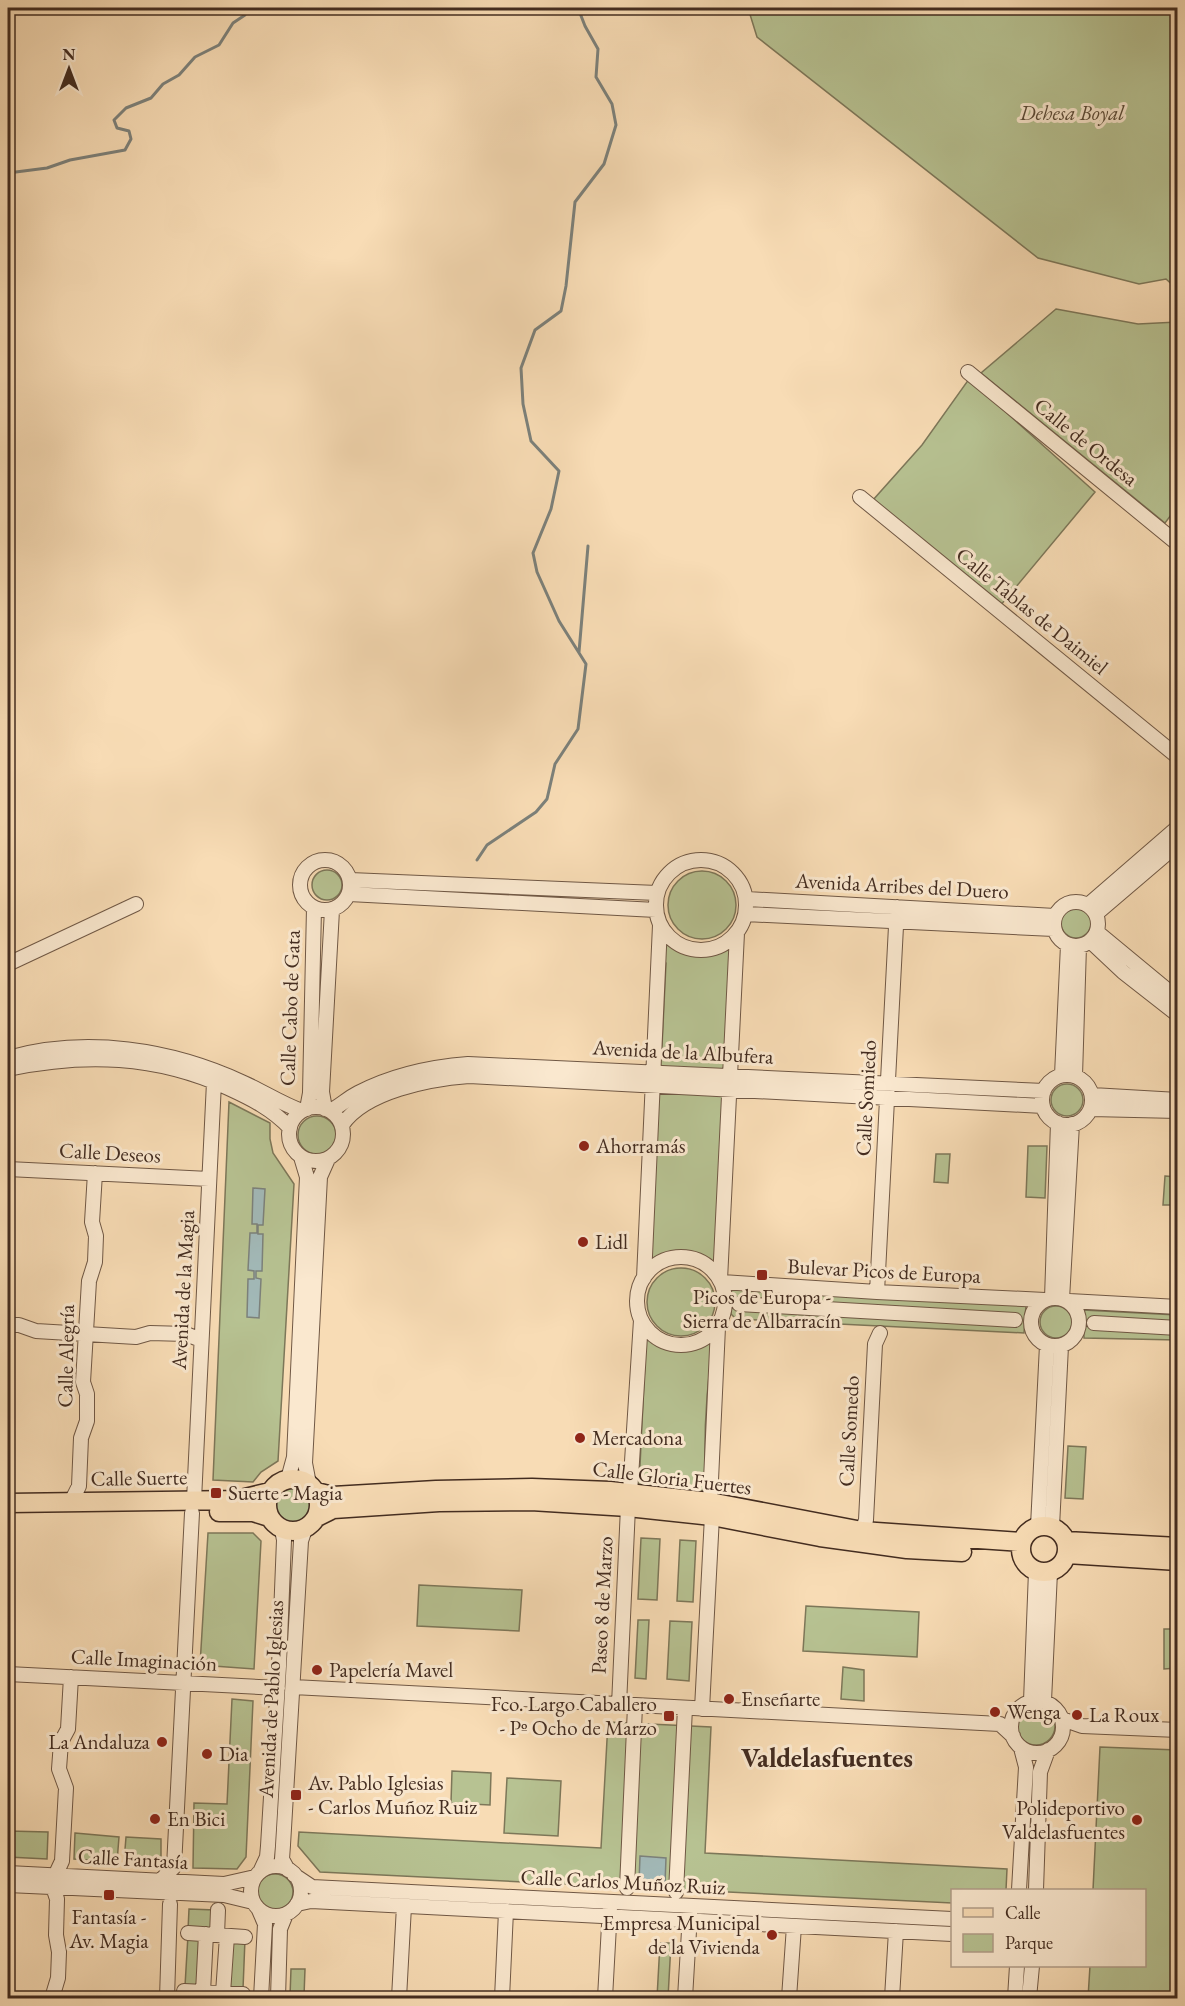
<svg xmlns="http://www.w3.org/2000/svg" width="1185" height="2006" viewBox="0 0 1185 2006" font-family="'EB Garamond',serif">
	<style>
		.green { fill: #b7c292; stroke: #7d7759; stroke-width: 1.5 }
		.water { fill: #a2b9b8; stroke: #7c817b; stroke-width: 1.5 }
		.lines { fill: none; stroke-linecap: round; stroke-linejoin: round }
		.stream { stroke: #7c817b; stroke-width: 3 }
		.minor-casing { stroke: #705845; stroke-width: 16 }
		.major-casing { stroke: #432c20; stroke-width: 21 }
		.minor { stroke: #fae8cf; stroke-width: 14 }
		.major { stroke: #f8dcb5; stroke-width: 18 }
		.poi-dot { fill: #8f2418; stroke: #fae8cf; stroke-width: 2 }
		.labels { text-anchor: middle; stroke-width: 6; stroke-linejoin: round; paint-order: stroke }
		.park-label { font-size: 21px; font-style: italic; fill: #5a4a37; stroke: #fae8cf }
		.street-label { font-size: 21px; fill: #432c20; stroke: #fae8cf }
		.poi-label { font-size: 21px; fill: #432c20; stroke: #fae8cf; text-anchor: start }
		.district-label { font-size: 27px; font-weight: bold; fill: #432c20; stroke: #fae8cf }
	</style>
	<rect width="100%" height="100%" fill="#f8dcb5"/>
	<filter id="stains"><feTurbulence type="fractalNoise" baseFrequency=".00333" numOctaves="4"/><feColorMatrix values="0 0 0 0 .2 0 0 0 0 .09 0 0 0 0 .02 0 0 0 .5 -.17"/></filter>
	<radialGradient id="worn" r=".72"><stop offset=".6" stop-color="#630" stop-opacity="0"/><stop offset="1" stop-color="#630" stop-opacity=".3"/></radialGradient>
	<path class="green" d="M 748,8 L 1177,8 L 1177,289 L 1166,279 L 1139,284 L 1038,258 L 757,37 Z
		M 1056,309 L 1138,324 L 1177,322 L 1177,507 L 1165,523 L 981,373 Z
		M 969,379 L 1095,492 L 1000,606 L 873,500 L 922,445 Z
		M312 885a15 15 0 1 1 30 0a15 15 0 1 1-30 0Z
		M668 905a34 34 0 1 1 68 0a34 34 0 1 1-68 0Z
		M1061 923a15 15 0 1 1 30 0a15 15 0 1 1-30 0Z
		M 664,936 C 684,955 713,959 734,940 L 726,1070 L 661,1067 L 658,1065 L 659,1046 L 662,1046 L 666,963 L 662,962 Z
		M1051 1100a16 16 0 1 1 32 0a16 16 0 1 1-32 0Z
		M 657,1089 L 728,1093 L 718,1270 C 696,1251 669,1247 647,1267 Z
		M 229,1102 L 270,1123 L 270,1139 L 273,1153 L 294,1184 L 278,1461 L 261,1472 L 253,1482 L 213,1480 Z
		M298 1135a19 19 0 1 1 38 0a19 19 0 1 1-38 0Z
		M 1028,1146 L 1047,1146 L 1045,1198 L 1026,1197 Z
		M 936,1154 L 950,1154 L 948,1183 L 934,1182 Z
		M 1165,1176 L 1177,1177 L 1177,1205 L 1163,1205 Z
		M647 1302a34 34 0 1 1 68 0a34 34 0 1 1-68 0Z
		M 731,1289 L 1026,1305 L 1024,1333 L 736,1319 L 731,1314 Z
		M1040 1322a16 16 0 1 1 32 0a16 16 0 1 1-32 0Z
		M 1083,1310 L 1177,1315 L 1177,1340 L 1084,1338 Z
		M 644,1332 C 666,1356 689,1354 714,1336 C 706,1388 703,1443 706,1496 L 637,1487 L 636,1467 L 640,1466 L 645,1360 Z
		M 1068,1446 L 1086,1447 L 1083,1499 L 1065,1498 Z
		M275 1505a18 18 0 1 1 36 0a18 18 0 1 1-36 0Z
		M 208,1533 L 253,1533 L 261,1541 L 254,1669 L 200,1665 Z
		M 641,1538 L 660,1539 L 657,1600 L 638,1599 Z
		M 680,1540 L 696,1541 L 693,1602 L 677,1601 Z
		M 419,1585 L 522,1590 L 519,1631 L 417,1626 Z
		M 806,1606 L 919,1612 L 917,1657 L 803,1651 Z
		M 638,1620 L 649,1620 L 646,1679 L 635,1678 Z
		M 670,1621 L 692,1622 L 689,1681 L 667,1679 Z
		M 1164,1629 L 1177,1629 L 1177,1668 L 1164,1669 Z
		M 843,1667 L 864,1670 L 864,1701 L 841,1699 Z
		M 232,1699 L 253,1701 L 246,1857 L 237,1869 L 193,1868 L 194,1803 L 227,1804 Z
		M1017 1726a19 19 0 1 1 38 0a19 19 0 1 1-38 0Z
		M 608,1722 L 711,1727 L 705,1853 L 1007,1869 L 1006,1890 L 952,1890 L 952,1903 L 320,1872 L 298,1846 L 299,1832 L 601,1848 Z
		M 1100,1747 L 1177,1750 L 1177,1998 L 1088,1998 L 1090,1966 L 1144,1966 L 1144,1890 L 1093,1890 Z
		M 452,1771 L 491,1773 L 490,1805 L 451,1803 Z
		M 507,1778 L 561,1781 L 558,1836 L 504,1833 Z
		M 8,1831 L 48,1832 L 47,1859 L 8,1857 Z
		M 75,1833 L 119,1837 L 117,1862 L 74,1859 Z
		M 126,1837 L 161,1839 L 161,1861 L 157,1865 L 124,1862 Z
		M257 1892a18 18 0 1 1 36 0a18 18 0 1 1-36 0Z
		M 189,1909 L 215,1910 L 214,1932 L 188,1930 Z
		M 188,1935 L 202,1937 L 199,1987 L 185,1986 Z
		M 230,1938 L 245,1939 L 243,1989 L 228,1988 Z
		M 660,1943 L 671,1943 L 668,1998 L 657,1998 Z
		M 291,1969 L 305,1969 L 304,1996 L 290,1996 Z"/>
	<path class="water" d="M 253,1188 L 265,1189 L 263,1225 L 258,1225 L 258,1234 L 263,1234 L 262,1271 L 256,1271 L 256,1278 L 261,1279 L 259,1318 L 247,1317 L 248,1279 L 254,1279 L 254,1271 L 248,1270 L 250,1233 L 257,1233 L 257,1224 L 252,1224 Z
		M 640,1856 L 666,1858 L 665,1884 L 639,1883 Z"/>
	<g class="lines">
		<path class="stream" d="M 8,173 L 47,168 L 70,160 L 125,150 L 131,139 L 129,131 L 117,128 L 114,120 L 126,108 L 151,98 L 163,84 L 179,75 L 195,57 L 219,45 L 233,23 L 245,15 L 248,8
			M 579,652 L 588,546
			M 477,860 L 487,845 L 536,812 L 547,799 L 555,764 L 578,729 L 586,664 L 559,621 L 537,572 L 533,553 L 551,509 L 559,471 L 531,441 L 523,404 L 521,368 L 535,330 L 561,311 L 566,286 L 575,202 L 604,164 L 616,125 L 612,104 L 596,77 L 598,49 L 585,26 L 578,8"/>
		<g class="minor-casing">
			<path id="minor" d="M 968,372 L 1178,544
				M 860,497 L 1178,757
				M656 905a45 45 0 1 1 90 0a45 45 0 1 1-90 0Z
				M300 885a25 25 0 1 1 50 0a25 25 0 1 1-50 0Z
				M 350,880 L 657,893
				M 349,894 L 656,910
				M 747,899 L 1055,916
				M1054 924a22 22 0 1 1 44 0a22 22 0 1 1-44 0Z
				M 1088,905 L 1178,827
				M 746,914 L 1054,929
				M 1096,914 L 1178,844
				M 1097,932 L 1178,999
				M 1090,941 L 1123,972 L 1178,1015
				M 8,964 L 136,904
				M 8,1058 C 86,1036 171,1049 244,1083 C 264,1092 282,1104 302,1111
				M 8,1069 C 84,1053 156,1055 228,1088 C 252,1099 272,1109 290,1128
				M 1062,1075 L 1068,945
				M1042 1100a25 25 0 1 1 50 0a25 25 0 1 1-50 0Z
				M 1075,1076 L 1079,946
				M 1092,1095 L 1178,1100
				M289 1134a27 27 0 1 1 54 0a27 27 0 1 1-54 0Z
				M 307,1109 L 310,1093 L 314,908
				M 325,1109 L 322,1092 L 332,910
				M 1091,1109 L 1178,1111
				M 330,1111 C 340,1106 348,1098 358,1093 C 393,1075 429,1067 468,1064 L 1044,1091
				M 342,1125 C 365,1091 430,1079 469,1076 L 1043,1106
				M 8,1169 L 209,1179
				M637 1301a44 44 0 1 1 88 0a44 44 0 1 1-88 0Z
				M 644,1278 L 660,925
				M 720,1280 L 737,933
				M 722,1282 L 877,1292 L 1045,1300
				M 877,1292 L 897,907
				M 1052,1298 L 1058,1123
				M1031 1322a24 24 0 1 1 48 0a24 24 0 1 1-48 0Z
				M 1062,1299 L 1072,1124
				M 1069,1301 L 1178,1307
				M 739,1304 L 1015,1320
				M 1094,1323 L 1178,1328
				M 8,1325 L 19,1325 L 36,1331 L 136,1337 L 150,1333 L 186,1334 L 201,1340
				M 288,1479 L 294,1457 L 307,1177 L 301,1157
				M 309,1484 L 305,1463 L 320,1177 L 328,1159
				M 630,1493 L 641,1320
				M 194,1500 L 214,1082
				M 71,1502 L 79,1486 L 81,1438 L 87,1421 L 87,1394 L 83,1382 L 89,1281 L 95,1262 L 96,1236 L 92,1222 L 95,1173
				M 710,1502 L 718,1327
				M 1038,1526 L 1047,1345
				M 1052,1527 L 1061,1346
				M 862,1531 L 866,1520 L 875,1344 L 880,1333
				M 8,1674 L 278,1688
				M 293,1687 L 1000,1724 L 1013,1736
				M 1031,1701 L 1036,1571
				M 1044,1701 L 1050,1572
				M1011 1727a26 26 0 1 1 52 0a26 26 0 1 1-52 0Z
				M 619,1705 L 628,1507
				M 702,1709 L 712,1516
				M 1062,1719 L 1082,1726 L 1178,1730
				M251 1891a25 25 0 1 1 50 0a25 25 0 1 1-50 0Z
				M 288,1870 L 282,1859 L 283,1845 L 301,1541 L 305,1529
				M 260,1872 L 267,1857 L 268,1846 L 279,1666 L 284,1540 L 282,1530
				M 8,1873 L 224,1884 L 255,1877
				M 294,1875 L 312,1887 L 952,1919
				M 55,1876 L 62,1861 L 66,1788 L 59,1769 L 61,1742 L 68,1729 L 71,1677
				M 160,1881 L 174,1867 L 192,1513
				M 8,1885 L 224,1895 L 253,1902
				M 627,1888 L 635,1706
				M 1019,1890 L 1026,1767 L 1021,1748
				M 1036,1890 L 1040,1772 L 1048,1750
				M 676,1892 L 685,1708
				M 297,1904 L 311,1901 L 952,1934
				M 259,1910 L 265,1924 L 261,1998
				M 188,1933 L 245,1937
				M 217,1935 L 218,1910
				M 184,1991 L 243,1994
				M 203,1992 L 206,1934
				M 223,1993 L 227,1936
				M 52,1998 L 58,1978 L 59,1952 L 56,1935 L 57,1899 L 53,1887
				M 167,1998 L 170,1904
				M 278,1998 L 280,1929 L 286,1914
				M 399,1998 L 404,1906
				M 502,1998 L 506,1911
				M 605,1998 L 610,1907
				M 685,1998 L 690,1914
				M 789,1998 L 794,1926
				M 892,1998 L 896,1931
				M 1015,1998 L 1017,1966
				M 1029,1998 L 1032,1966"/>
		</g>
		<g class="major-casing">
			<path id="major" d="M267 1505a26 26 0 1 1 52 0a26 26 0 1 1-52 0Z
				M 316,1492 L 333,1496 L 436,1490 L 532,1488 L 610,1491 L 710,1502 L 862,1531 L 1021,1542
				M 8,1503 L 237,1500 L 270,1492
				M 219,1512 L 253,1512 L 269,1517
				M 317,1517 L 333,1509 L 439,1502 L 531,1501 L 628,1507 L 712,1516 L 820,1537 L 864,1543 L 907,1549 L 962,1552
				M1021 1549a23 23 0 1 1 46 0a23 23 0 1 1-46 0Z
				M 1066,1541 L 1178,1547
				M 1067,1554 L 1178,1561"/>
		</g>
		<use href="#minor" class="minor"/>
		<use href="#major" class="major"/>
	</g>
	<g class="poi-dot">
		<circle cx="584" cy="1146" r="6"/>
		<circle cx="583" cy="1242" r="6"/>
		<rect x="756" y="1269" width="12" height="12" rx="3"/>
		<circle cx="580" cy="1438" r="6"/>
		<rect x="210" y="1487" width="12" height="12" rx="3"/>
		<circle cx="317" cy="1670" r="6"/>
		<circle cx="729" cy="1699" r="6"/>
		<circle cx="995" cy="1712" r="6"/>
		<circle cx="1077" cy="1715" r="6"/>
		<rect x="663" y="1710" width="12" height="12" rx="3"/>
		<circle cx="162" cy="1742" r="6"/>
		<circle cx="207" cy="1754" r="6"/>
		<rect x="290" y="1789" width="12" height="12" rx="3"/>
		<circle cx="155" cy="1819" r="6"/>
		<circle cx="1137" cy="1820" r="6"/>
		<rect x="103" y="1889" width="12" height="12" rx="3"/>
		<circle cx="772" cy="1935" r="6"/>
	</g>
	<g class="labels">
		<g class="park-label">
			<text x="1072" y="120">Dehesa Boyal</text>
		</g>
		<g class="street-label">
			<text transform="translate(1086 442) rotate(39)" y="7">Calle de Ordesa</text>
			<text transform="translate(1032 611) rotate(39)" y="7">Calle Tablas de Daimiel</text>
			<text transform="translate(902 886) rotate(3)" y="7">Avenida Arribes del Duero</text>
			<text transform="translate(290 1008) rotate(-88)" y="7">Calle Cabo de Gata</text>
			<text transform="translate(683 1052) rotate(3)" y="7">Avenida de la Albufera</text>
			<text transform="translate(866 1098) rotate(-87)" y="7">Calle Somiedo</text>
			<text transform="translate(110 1153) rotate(3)" y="7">Calle Deseos</text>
			<text transform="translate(884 1271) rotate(3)" y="7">Bulevar Picos de Europa</text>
			<text transform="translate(183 1290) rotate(-87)" y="7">Avenida de la Magia</text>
			<text transform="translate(66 1356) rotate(-89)" y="7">Calle Alegría</text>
			<text transform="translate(849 1431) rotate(-87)" y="7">Calle Somedo</text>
			<text transform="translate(139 1478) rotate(-1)" y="7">Calle Suerte</text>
			<text transform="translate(672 1478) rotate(7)" y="7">Calle Gloria Fuertes</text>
			<text transform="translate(602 1605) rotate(-87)" y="7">Paseo 8 de Marzo</text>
			<text transform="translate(144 1660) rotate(3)" y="7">Calle Imaginación</text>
			<text transform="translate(271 1699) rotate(-87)" y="7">Avenida de Pablo Iglesias</text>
			<text transform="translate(133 1859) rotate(3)" y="7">Calle Fantasía</text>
			<text transform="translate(623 1882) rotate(3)" y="7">Calle Carlos Muñoz Ruiz</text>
		</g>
		<g class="poi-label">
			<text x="596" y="1153">Ahorramás</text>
			<text x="595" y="1249">Lidl</text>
			<text x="762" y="1304" text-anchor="middle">Picos de Europa -<tspan x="762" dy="24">Sierra de Albarracín</tspan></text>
			<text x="592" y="1445">Mercadona</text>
			<text x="228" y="1500">Suerte - Magia</text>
			<text x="329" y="1677">Papelería Mavel</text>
			<text x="741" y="1706">Enseñarte</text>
			<text x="657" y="1711" text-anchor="end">Fco. Largo Caballero<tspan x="657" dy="24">- Pº Ocho de Marzo</tspan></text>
			<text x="1007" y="1719">Wenga</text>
			<text x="1089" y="1722">La Roux</text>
			<text x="150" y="1749" text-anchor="end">La Andaluza</text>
			<text x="219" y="1761">Dia</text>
			<text x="308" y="1790">Av. Pablo Iglesias<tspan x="308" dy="24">- Carlos Muñoz Ruiz</tspan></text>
			<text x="1125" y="1815" text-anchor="end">Polideportivo<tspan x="1125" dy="24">Valdelasfuentes</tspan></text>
			<text x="167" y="1826">En Bici</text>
			<text x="109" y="1924" text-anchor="middle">Fantasía -<tspan x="109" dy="24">Av. Magia</tspan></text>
			<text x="760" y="1930" text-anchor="end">Empresa Municipal<tspan x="760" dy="24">de la Vivienda</tspan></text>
		</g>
		<g class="district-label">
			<text x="827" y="1767">Valdelasfuentes</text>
		</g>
	</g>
	<rect width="1185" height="2006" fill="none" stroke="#f8dcb5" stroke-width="30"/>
	<rect x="9" y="9" width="1167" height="1988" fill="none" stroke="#432c20" stroke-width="3"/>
	<rect x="15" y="15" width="1155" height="1976" fill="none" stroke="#432c20" stroke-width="1.5"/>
	<rect x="951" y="1889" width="195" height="78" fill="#fae8cf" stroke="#b19d89" stroke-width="1.5"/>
	<rect x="963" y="1908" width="30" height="9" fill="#f8dcb5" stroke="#b19d89" stroke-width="1.5"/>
	<text x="1005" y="1919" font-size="18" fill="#432c20">Calle</text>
	<rect x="963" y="1934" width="30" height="18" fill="#b7c292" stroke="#b19d89" stroke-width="1.5"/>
	<text x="1005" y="1949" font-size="18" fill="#432c20">Parque</text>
	<g transform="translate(69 69)" stroke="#fae8cf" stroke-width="4.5" paint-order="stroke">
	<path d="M0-4.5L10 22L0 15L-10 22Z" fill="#432c20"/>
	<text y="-9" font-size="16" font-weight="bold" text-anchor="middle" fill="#432c20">N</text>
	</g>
	<rect width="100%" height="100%" filter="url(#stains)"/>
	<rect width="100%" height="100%" fill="url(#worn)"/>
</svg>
